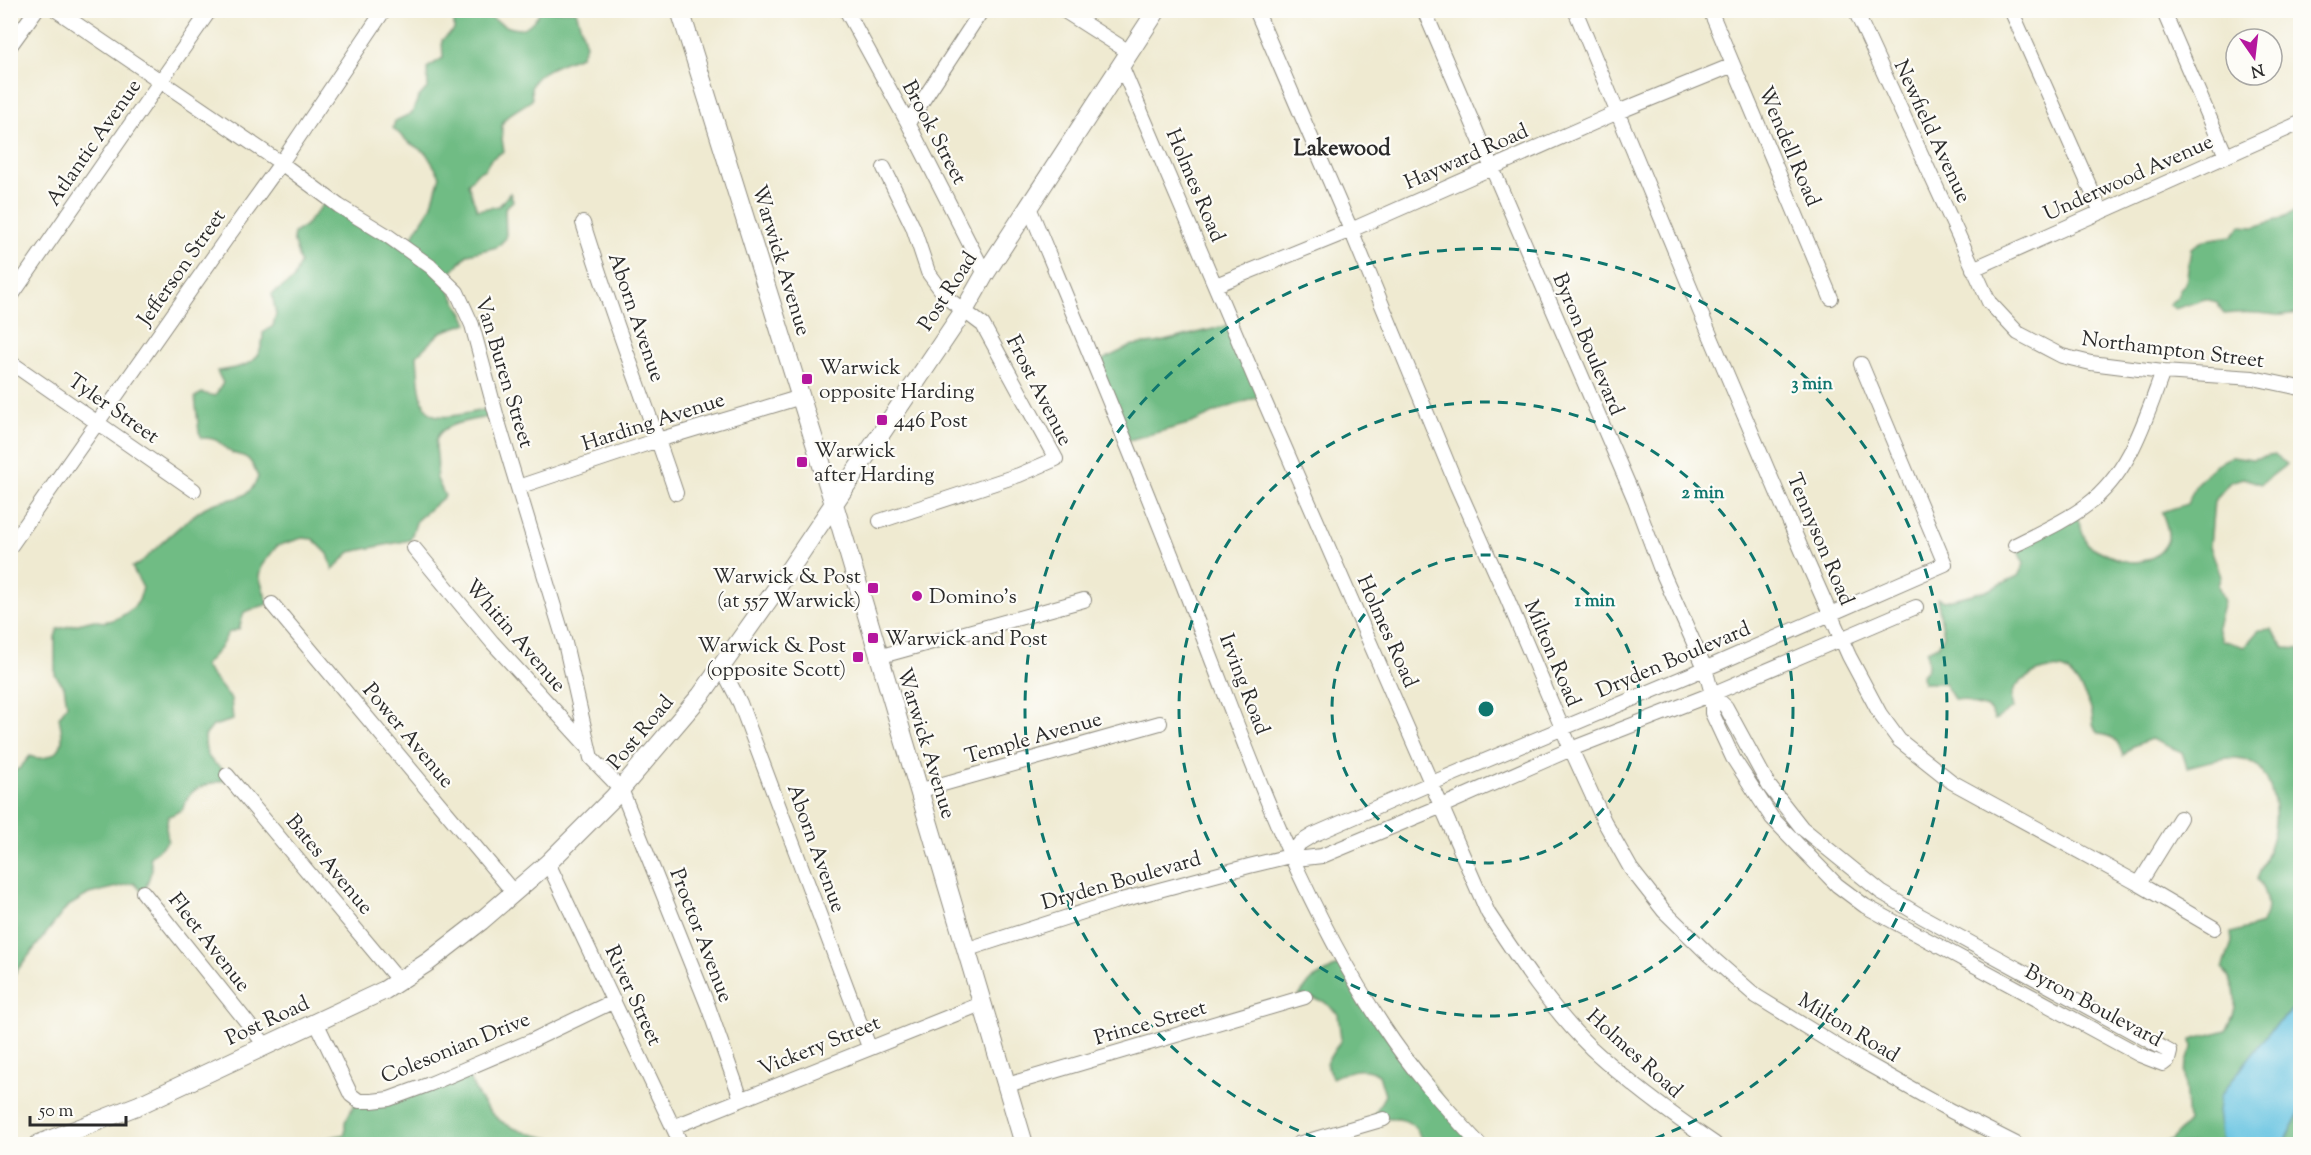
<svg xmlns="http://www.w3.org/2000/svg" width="2311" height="1155" viewBox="0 0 2311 1155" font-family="'Sorts Mill Goudy',serif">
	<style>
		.forest { fill: #70bc84; stroke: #4e7458; stroke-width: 1.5 }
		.water { fill: #63c2e1; stroke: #477686; stroke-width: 1.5 }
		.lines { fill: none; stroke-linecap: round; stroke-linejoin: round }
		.minor-casing { stroke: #8d8a7e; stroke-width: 16 }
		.major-casing { stroke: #8d8a7e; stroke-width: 20 }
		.minor { stroke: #fff; stroke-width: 14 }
		.major { stroke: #fff; stroke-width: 18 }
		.ring { fill: none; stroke: #0f766e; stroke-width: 3; stroke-dasharray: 10 8 }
		.poi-dot { fill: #b5179e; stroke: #fdfcf7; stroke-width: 2 }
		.labels { text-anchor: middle; stroke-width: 4.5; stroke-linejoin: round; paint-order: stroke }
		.street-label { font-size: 21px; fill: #2b2b2b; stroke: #fdfcf7 }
		.poi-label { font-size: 21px; fill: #2b2b2b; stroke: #fdfcf7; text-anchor: start }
		.neighbourhood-label { font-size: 22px; font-weight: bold; fill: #2b2b2b; stroke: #fdfcf7 }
		.centre { fill: #0f766e; stroke: #fdfcf7; stroke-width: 3 }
		.ring-label { font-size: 18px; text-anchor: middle; font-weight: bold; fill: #0f766e; stroke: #fdfcf7; stroke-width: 4.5; stroke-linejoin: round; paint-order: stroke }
	</style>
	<rect width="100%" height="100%" fill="#fdfcf7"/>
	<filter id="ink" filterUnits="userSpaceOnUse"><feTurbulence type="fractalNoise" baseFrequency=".0167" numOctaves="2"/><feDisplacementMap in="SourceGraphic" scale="12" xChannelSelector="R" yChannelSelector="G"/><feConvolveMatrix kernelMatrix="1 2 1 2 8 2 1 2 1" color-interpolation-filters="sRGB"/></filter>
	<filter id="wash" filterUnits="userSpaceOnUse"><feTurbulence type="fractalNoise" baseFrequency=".008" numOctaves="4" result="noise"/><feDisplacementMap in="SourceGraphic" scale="24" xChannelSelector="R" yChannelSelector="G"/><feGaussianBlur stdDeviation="1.35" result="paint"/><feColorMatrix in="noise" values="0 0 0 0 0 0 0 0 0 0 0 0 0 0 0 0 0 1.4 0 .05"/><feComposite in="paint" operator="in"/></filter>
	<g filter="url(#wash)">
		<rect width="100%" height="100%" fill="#efead1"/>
		<path class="forest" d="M 464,11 C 468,11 474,10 478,11 C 500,20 521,46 540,11 L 576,11 L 586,45 L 581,56 C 568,61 536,71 532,85 C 530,89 532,96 532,100 C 504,119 497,115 504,151 L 491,159 L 485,169 L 477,173 L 468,184 L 477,210 L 499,206 L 510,193 L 513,201 L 505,208 L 506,238 L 497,247 L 468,254 L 444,280 L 468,323 L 441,332 L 417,355 C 421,427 427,422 492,408 L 495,416 C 477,420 435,422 436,444 C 436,457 440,464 436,477 L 445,496 L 417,520 L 410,540 L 350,552 L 333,570 L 328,554 L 313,539 L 302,538 L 277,546 L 262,565 L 259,576 L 268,604 L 244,612 L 239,629 L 228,633 L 220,648 L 204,666 L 231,699 L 233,720 L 213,726 L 205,736 C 204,769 222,760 228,779 C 206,786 190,784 183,809 L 168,817 L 166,827 L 168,841 L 150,857 L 152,869 L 145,890 L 143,892 L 134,883 L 89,894 L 67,907 L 11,978 L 11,773 L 20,768 L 30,756 C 43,762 63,754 62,737 C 62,731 60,723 59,717 L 67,705 L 64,686 L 55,675 L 55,637 L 58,629 L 94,620 C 109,626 129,614 138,602 C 140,599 141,592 143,588 L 132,567 L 139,564 C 160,545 181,523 204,508 C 224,495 248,506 258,477 C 255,471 253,464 249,460 C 245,455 241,456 235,454 C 221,449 223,437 202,438 L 199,432 L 195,397 L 202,393 L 215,396 L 223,383 L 217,371 C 243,368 263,364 263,333 L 273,326 L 276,314 L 272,294 L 293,280 L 300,263 L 293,239 L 294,233 L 305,226 L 326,201 L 405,248 L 431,207 L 440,176 L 426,153 L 408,142 L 393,128 L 395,121 L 412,113 L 418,98 L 428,87 L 427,68 L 443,58 L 442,40 L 454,30 L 454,15 Z
			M 2300,209 L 2300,314 C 2292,312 2285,316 2277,315 C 2258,312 2243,311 2224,314 L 2217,302 L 2205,299 L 2175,309 L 2169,304 L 2178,297 L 2180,289 L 2186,283 L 2191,248 L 2204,240 L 2232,236 L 2240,226 L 2254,227 L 2277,220 Z
			M 1230,325 L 1261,396 L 1223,409 L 1192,423 L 1125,441 L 1094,364 L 1133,345 L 1156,343 Z
			M 2274,455 L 2287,464 L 2261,484 L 2244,478 L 2230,482 L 2214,501 L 2210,546 L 2221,576 L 2218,585 L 2224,602 L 2217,627 L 2222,640 L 2244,647 L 2259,630 L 2271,629 L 2285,648 L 2300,649 L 2300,1003 L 2268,1033 L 2222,1144 L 2159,1144 L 2170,1141 L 2188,1122 L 2184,1071 L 2192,1048 L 2191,1040 L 2226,1030 C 2239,1010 2239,988 2223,969 L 2232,942 L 2231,933 L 2261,924 C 2271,910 2267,893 2257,879 C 2270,847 2283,822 2270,787 C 2267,778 2260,766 2251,762 C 2233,752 2205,763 2187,767 L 2182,752 L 2151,739 L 2133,746 L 2123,756 C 2118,741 2116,736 2099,734 C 2091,723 2094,726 2092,714 C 2090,702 2076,677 2066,671 C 2051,662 2015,678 2012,695 C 2011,699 2012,704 2013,708 L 1995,720 C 1988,704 1987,709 1973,704 C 1966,701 1962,699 1954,699 L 1944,683 L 1923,683 L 1922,675 L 1928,668 L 1927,651 L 1938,646 L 1944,635 L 1937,598 L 1945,601 L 1988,590 L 2018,576 L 2024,564 L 2015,545 L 2076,514 L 2087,544 C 2109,557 2139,573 2161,551 C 2165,546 2169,541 2168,535 C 2168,527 2164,519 2162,512 L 2187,504 L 2196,484 L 2216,464 L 2233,456 L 2252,459 Z
			M 1342,963 L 1477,1144 L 1423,1144 C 1414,1115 1397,1117 1371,1121 L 1385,1095 L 1379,1075 C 1363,1065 1348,1071 1332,1078 L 1326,1063 L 1341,1040 L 1338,1014 L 1323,1001 L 1299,996 L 1311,980 Z
			M 466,1070 C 489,1131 516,1130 574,1144 L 305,1144 L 345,1134 L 345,1122 L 356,1101 L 369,1103 Z
			M 2300,1111 L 2300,1144 L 2283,1144 Z"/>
		<path class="water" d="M 2300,1003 L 2300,1111 L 2283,1144 L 2222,1144 L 2218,1111 L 2220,1096 L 2268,1033 Z"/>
	</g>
	<g filter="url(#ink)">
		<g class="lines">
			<g class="minor-casing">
				<path id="minor" d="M 56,10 L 281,163 L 339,206 L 388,236 L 430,266 L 457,292 L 472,325 L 499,425 L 565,643 L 591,758 L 621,789 L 708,1006 L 741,1099
					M 846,10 L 908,123 L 985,274
					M 1063,10 L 1129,52
					M 1256,10 L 1351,230 L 1457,486 L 1507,598 L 1571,749 L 1604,821 L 1631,869 L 1664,911 L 1709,955 L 1756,996 L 1850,1054 L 1951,1111 L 2016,1144
					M 1424,10 L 1635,500 L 1660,567 L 1705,668 L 1712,694 L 1712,713 L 1733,758 L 1772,818 L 1837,885 L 1865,906 L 2140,1055 L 2163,1064 L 2168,1060 L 2170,1052 L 1921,916 L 1881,892 L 1802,828 L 1769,786 L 1726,707 L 1712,694
					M 1575,10 L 1699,309 L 1803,553 L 1849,656 L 1880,714 L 1899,740 L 1952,782 L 2139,884 L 2214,928
					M 1710,10 L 1831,298
					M 1855,10 L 1989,302 L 2018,333 L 2062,356 L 2091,363 L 2163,372 L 2253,378 L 2300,388
					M 2011,10 L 2101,212
					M 2163,10 L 2226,156
					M 10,46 L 36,10
					M 1121,65 L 1260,391 L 1488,913 C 1519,960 1551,1009 1591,1048 C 1630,1084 1672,1115 1715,1144
					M 908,123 L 982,10
					M 1029,207 C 1079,328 1130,449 1178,572 C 1239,726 1291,887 1383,1026 C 1411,1069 1445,1107 1479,1144
					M 583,223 C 611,314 646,403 676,493
					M 1973,269 L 2300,123
					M 1216,285 L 1351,230 L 1618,112 L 1733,65
					M 10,298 L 210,10
					M 10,362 L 194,490
					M 518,487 L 658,440 L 801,397
					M 880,521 L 1019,475 L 1056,459 L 983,325 L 947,298 L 928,272 L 913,227 L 884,168
					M 2015,545 C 2039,533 2066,521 2087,505 C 2130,473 2145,420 2163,372
					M 10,547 L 226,239 L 281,163 L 384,10
					M 414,548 L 492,642 L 587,746
					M 272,604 L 514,893
					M 878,657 L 1084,600
					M 721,666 L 740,703 L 869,1047
					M 227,775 L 399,981
					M 918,791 L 1160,723
					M 1290,856 L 1300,843 L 1313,835 L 1432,783 L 1716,664 L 1945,564 L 1861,364
					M 548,863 L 681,1144
					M 2139,884 L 2180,818
					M 143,892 L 266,1046
					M 965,950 L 1114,902 L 1249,866 L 1290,856 L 1305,858 L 1322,856 L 1442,806 L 1571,749 L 1712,694 L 1916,607
					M 316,1022 L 351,1095 L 359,1101 L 372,1101 L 389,1099 L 430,1084 L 531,1041 L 614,1001
					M 1007,1085 L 1305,997
					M 673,1127 L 981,1004
					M 1298,1144 L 1384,1119"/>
			</g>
			<g class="major-casing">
				<path id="major" d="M 680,10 L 834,504 L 1024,1144
					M 39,1144 L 139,1105 L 385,990 L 428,962 L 481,921 L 548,863 L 614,797 L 701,695 L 779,585 L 965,309 L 985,274 L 1157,10"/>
			</g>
			<use href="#minor" class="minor"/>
			<use href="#major" class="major"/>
		</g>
	</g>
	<g class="ring">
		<circle cx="1486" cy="709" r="154"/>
		<circle cx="1486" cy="709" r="307"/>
		<path d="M1332 1144A461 461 0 1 1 1640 1144"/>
	</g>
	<g class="poi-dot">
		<rect x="801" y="373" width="12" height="12" rx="3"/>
		<rect x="876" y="414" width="12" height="12" rx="3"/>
		<rect x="796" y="456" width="12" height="12" rx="3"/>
		<rect x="867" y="582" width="12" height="12" rx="3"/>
		<circle cx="917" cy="596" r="6"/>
		<rect x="867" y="632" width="12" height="12" rx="3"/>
		<rect x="852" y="651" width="12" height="12" rx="3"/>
	</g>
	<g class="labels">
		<g class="street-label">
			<text transform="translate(1933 131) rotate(65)" y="7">Newfield Avenue</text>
			<text transform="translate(935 132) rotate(62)" y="7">Brook Street</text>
			<text transform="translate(93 142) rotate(-55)" y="7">Atlantic Avenue</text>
			<text transform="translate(1790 146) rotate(67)" y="7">Wendell Road</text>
			<text transform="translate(1466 156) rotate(-24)" y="7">Hayward Road</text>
			<text transform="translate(2128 177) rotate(-24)" y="7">Underwood Avenue</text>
			<text transform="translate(1196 185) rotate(67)" y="7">Holmes Road</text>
			<text transform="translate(782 260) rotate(73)" y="7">Warwick Avenue</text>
			<text transform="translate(181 267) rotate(-55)" y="7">Jefferson Street</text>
			<text transform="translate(947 291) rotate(-57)" y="7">Post Road</text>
			<text transform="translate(637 317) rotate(71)" y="7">Aborn Avenue</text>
			<text transform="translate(1589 344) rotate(67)" y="7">Byron Boulevard</text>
			<text transform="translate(2173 349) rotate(7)" y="7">Northampton Street</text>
			<text transform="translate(505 372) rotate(73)" y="7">Van Buren Street</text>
			<text transform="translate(1040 390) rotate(63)" y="7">Frost Avenue</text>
			<text transform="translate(114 408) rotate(35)" y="7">Tyler Street</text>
			<text transform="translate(653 421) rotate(-18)" y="7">Harding Avenue</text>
			<text transform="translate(1821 539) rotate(67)" y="7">Tennyson Road</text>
			<text transform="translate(1388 631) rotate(66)" y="7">Holmes Road</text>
			<text transform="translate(516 635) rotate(49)" y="7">Whitin Avenue</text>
			<text transform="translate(1553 653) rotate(67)" y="7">Milton Road</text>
			<text transform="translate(1673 659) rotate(-23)" y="7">Dryden Boulevard</text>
			<text transform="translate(1245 684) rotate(69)" y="7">Irving Road</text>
			<text transform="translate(640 732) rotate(-50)" y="7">Post Road</text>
			<text transform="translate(409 735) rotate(50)" y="7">Power Avenue</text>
			<text transform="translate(1033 737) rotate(-16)" y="7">Temple Avenue</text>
			<text transform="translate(927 743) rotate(73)" y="7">Warwick Avenue</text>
			<text transform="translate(817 848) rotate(70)" y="7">Aborn Avenue</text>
			<text transform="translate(330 864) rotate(50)" y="7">Bates Avenue</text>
			<text transform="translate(1121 880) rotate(-16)" y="7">Dryden Boulevard</text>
			<text transform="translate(702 935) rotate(69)" y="7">Proctor Avenue</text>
			<text transform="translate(210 942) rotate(52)" y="7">Fleet Avenue</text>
			<text transform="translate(634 995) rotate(65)" y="7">River Street</text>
			<text transform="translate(2094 1005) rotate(28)" y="7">Byron Boulevard</text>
			<text transform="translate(267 1020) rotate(-25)" y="7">Post Road</text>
			<text transform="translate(1150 1022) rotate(-16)" y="7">Prince Street</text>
			<text transform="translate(1849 1027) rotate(31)" y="7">Milton Road</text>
			<text transform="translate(819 1045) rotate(-22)" y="7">Vickery Street</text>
			<text transform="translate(455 1047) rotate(-22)" y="7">Colesonian Drive</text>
			<text transform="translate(1635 1053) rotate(42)" y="7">Holmes Road</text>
		</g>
		<g class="poi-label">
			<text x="819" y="374">Warwick<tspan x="819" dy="24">opposite Harding</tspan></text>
			<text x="894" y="427">446 Post</text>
			<text x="814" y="457">Warwick<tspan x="814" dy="24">after Harding</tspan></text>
			<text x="861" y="583" text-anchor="end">Warwick &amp; Post<tspan x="861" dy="24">(at 557 Warwick)</tspan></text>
			<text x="929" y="603">Domino's</text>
			<text x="885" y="645">Warwick and Post</text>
			<text x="846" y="652" text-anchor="end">Warwick &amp; Post<tspan x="846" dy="24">(opposite Scott)</tspan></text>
		</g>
		<g class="neighbourhood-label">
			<text x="1342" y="155">Lakewood</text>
		</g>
	</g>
	<circle cx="1486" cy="709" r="9" class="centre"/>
	<g class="ring-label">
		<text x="1812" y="389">3 min</text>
		<text x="1703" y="498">2 min</text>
		<text x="1595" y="606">1 min</text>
	</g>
	<rect width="2311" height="1155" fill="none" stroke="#fdfcf7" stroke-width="36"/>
	<g transform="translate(2254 57) rotate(166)"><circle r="28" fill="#fdfcf7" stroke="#a9a8a5" stroke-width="1.5"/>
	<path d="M0-4.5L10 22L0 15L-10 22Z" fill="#b5179e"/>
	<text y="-9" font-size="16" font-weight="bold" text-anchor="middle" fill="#2b2b2b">N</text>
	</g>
	<path d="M30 1116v9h96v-9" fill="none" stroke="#2b2b2b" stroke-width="3"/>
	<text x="39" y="1116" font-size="18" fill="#2b2b2b" stroke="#fdfcf7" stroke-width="4.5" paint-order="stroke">50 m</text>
</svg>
